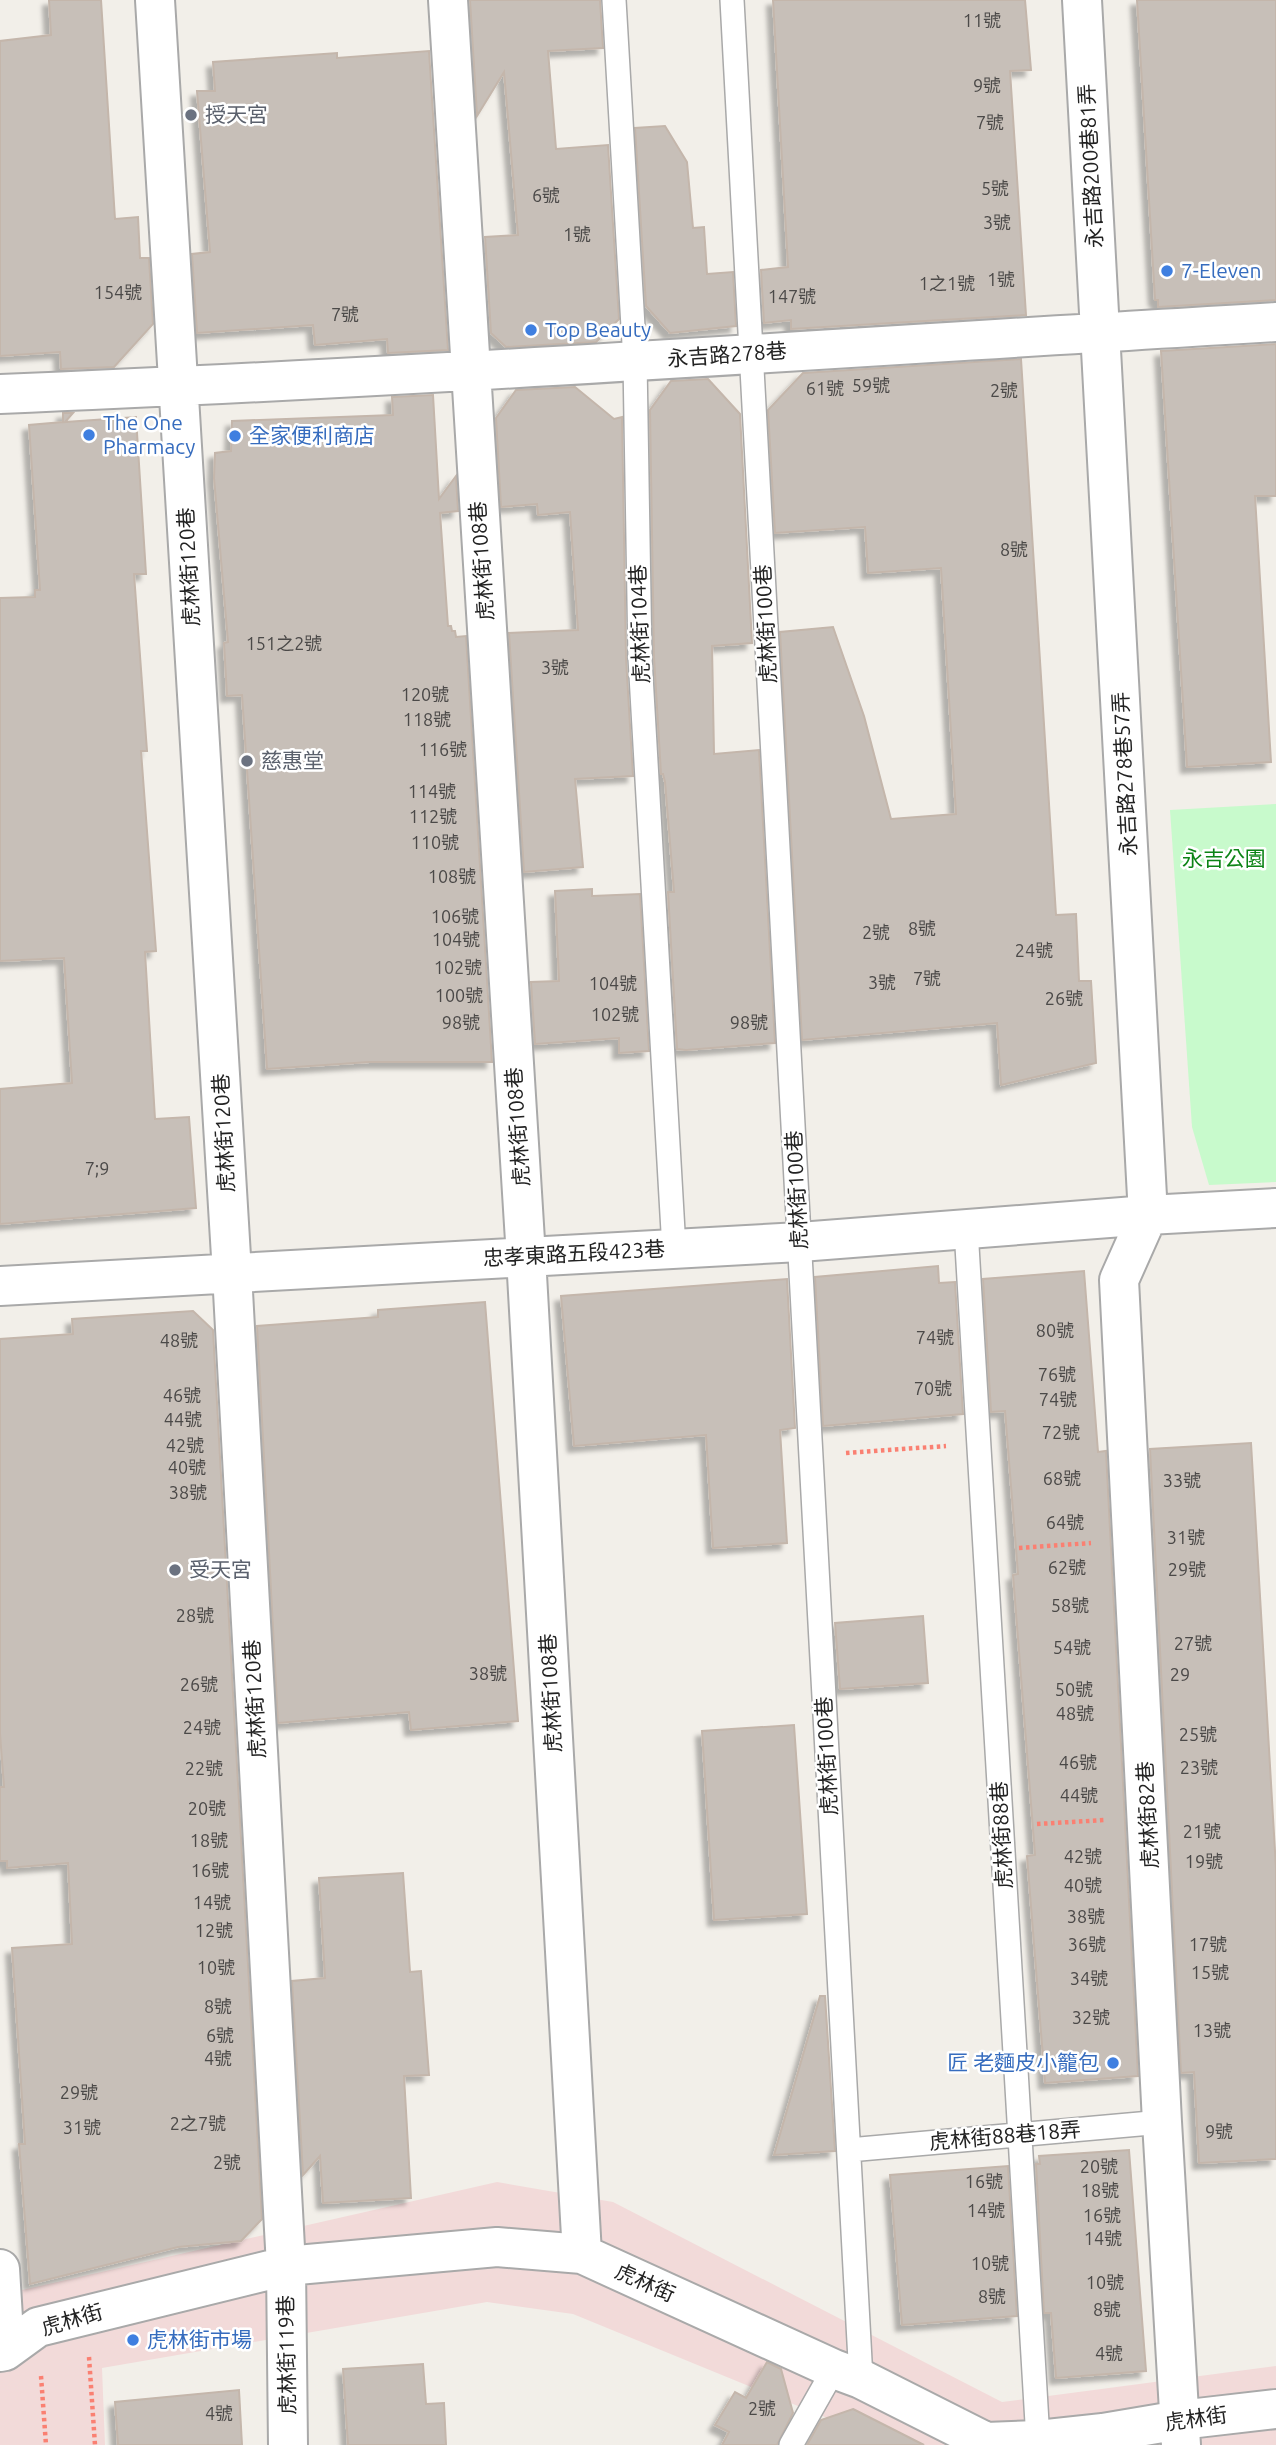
<svg xmlns="http://www.w3.org/2000/svg" width="1276" height="2445" viewBox="0 0 1276 2445" font-family="Ubuntu,'Noto Sans TC',sans-serif">
	<style>
		.commercial { fill: #f2dad9 }
		.park { fill: #c8facc }
		.building { fill: #c7bfb8; stroke: #c4b6ab; stroke-width: 2; filter: url(#shadow) }
		.lines { fill: none; stroke-linecap: round; stroke-linejoin: round }
		.service-casing { stroke: #a9a9a9; stroke-width: 26 }
		.minor-casing { stroke: #a9a9a9; stroke-width: 42 }
		.path { stroke: #fa8072; stroke-width: 4.5; stroke-dasharray: 3.5 3.5; stroke-linecap: butt }
		.service { stroke: #fff; stroke-width: 23 }
		.minor { stroke: #fff; stroke-width: 38 }
		.worship-dot { fill: #6b7280; stroke: #fff; stroke-width: 2.5 }
		.shop-dot { fill: #3f7fe0; stroke: #fff; stroke-width: 2.5 }
		.labels { text-anchor: middle; stroke-width: 5; stroke-linejoin: round; paint-order: stroke }
		.number-label { font-size: 18px; fill: #4b4948 }
		.worship-label { font-size: 21px; fill: #5b616d; stroke: #fff; text-anchor: start }
		.street-label { font-size: 21px; fill: #222; stroke: #fff }
		.shop-label { font-size: 21px; fill: #366cbe; stroke: #fff; text-anchor: start }
		.park-label { font-size: 21px; fill: #0c8416; stroke: #fff }
	</style>
	<defs>
		<filter id="shadow"><feDropShadow dx="-6" dy="6" stdDeviation="2" flood-color="#0004"/></filter>
	</defs>
	<rect width="100%" height="100%" fill="#f2efe9"/>
	<path class="commercial" d="M 497,2182 L 613,2202 L 1002,2402 L 1276,2366 L 1276,2445 L 893,2445 L 573,2314 L 487,2302 L 102,2368 L 105,2445 L 0,2445 L 0,2295 Z"/>
	<path class="park" d="M 1276,804 L 1276,1182 L 1209,1185 L 1192,1127 L 1170,810 Z"/>
	<path class="building" d="M 49,0 L 101,0 L 115,219 L 138,217 L 140,258 L 149,258 L 153,324 L 114,367 L 61,369 L 60,352 L 0,356 L 0,41 L 51,35 Z
		M 470,0 L 600,0 L 603,48 L 548,51 L 556,149 L 608,145 L 619,319 L 596,342 L 506,347 L 491,333 L 485,237 L 518,235 L 504,72 L 477,116 Z
		M 773,0 L 1025,0 L 1031,70 L 1010,71 L 1026,315 L 791,329 L 791,320 L 764,323 L 761,270 L 788,267 Z
		M 1137,0 L 1276,0 L 1276,300 L 1158,307 L 1158,300 L 1155,300 Z
		M 429,51 L 448,350 L 388,353 L 387,339 L 315,345 L 313,325 L 197,333 L 192,254 L 210,252 L 197,91 L 215,91 L 213,62 L 337,53 L 337,58 Z
		M 665,126 L 687,162 L 693,228 L 704,227 L 707,274 L 733,272 L 736,326 L 670,333 L 646,306 L 635,128 Z
		M 1276,344 L 1276,496 L 1255,496 L 1271,762 L 1187,767 L 1161,351 Z
		M 1021,359 L 1056,915 L 1076,914 L 1079,981 L 1091,981 L 1096,1063 L 1001,1085 L 997,1023 L 802,1040 L 780,632 L 833,627 L 864,716 L 891,819 L 956,814 L 941,568 L 868,573 L 865,527 L 775,533 L 768,410 L 803,373 Z
		M 708,379 L 740,414 L 752,643 L 712,646 L 714,754 L 759,750 L 775,1043 L 686,1050 L 677,1049 L 668,892 L 674,892 L 665,782 L 663,774 L 661,774 L 654,657 L 650,410 L 671,381 Z
		M 575,387 L 614,419 L 622,417 L 626,658 L 633,776 L 575,779 L 583,867 L 524,872 L 509,633 L 578,630 L 570,512 L 538,515 L 537,504 L 501,507 L 496,418 L 516,390 Z
		M 433,395 L 439,499 L 456,476 L 458,511 L 440,513 L 448,626 L 451,626 L 452,631 L 455,631 L 456,637 L 466,636 L 492,1062 L 369,1062 L 267,1069 L 242,695 L 227,696 L 224,643 L 228,642 L 214,478 L 215,453 L 231,451 L 232,421 L 393,415 L 392,397 Z
		M 63,413 L 73,413 L 65,422 L 136,417 L 146,574 L 134,574 L 147,751 L 141,751 L 156,951 L 145,952 L 155,1119 L 189,1117 L 196,1208 L 0,1224 L 0,1089 L 72,1083 L 64,958 L 0,961 L 0,598 L 35,597 L 35,590 L 40,590 L 29,425 L 63,422 Z
		M 592,889 L 592,896 L 640,894 L 649,1051 L 619,1053 L 619,1038 L 535,1044 L 531,982 L 559,981 L 555,891 Z
		M 938,1266 L 939,1283 L 955,1282 L 963,1414 L 823,1426 L 815,1277 Z
		M 1084,1271 L 1098,1452 L 1106,1451 L 1138,2076 L 1045,2083 L 1027,1856 L 1035,1855 L 1013,1575 L 1018,1574 L 1005,1411 L 991,1412 L 983,1279 Z
		M 787,1279 L 795,1428 L 780,1430 L 787,1543 L 713,1548 L 706,1435 L 574,1446 L 561,1296 Z
		M 485,1302 L 518,1721 L 411,1730 L 409,1712 L 278,1723 L 257,1326 L 378,1317 L 378,1310 Z
		M 193,1311 L 213,1330 L 262,2219 L 241,2241 L 178,2247 L 30,2284 L 19,2144 L 25,2144 L 12,1948 L 72,1944 L 68,1863 L 7,1868 L 7,1861 L 0,1861 L 0,1787 L 4,1787 L 0,1734 L 0,1339 L 73,1334 L 72,1319 Z
		M 1251,1443 L 1276,1868 L 1276,2159 L 1199,2163 L 1194,2072 L 1181,2073 L 1150,1449 Z
		M 923,1616 L 928,1683 L 840,1689 L 835,1623 Z
		M 794,1725 L 807,1914 L 714,1920 L 702,1731 Z
		M 403,1873 L 410,1972 L 421,1971 L 429,2075 L 404,2076 L 411,2198 L 323,2203 L 320,2156 L 303,2175 L 292,1981 L 325,1978 L 319,1878 Z
		M 820,1996 L 825,1996 L 835,2151 L 774,2155 Z
		M 1129,2150 L 1146,2371 L 1056,2378 L 1051,2313 L 1044,2313 L 1036,2164 L 1040,2164 L 1039,2156 Z
		M 1008,2166 L 1017,2316 L 902,2325 L 890,2175 Z
		M 767,2362 L 781,2369 L 793,2413 L 777,2445 L 722,2445 L 729,2432 L 715,2425 L 735,2392 L 746,2398 Z
		M 423,2364 L 426,2404 L 444,2403 L 446,2445 L 348,2445 L 343,2369 Z
		M 239,2390 L 242,2445 L 118,2445 L 115,2402 Z
		M 853,2409 L 924,2445 L 807,2445 L 821,2420 Z"/>
	<g class="lines">
		<g class="service-casing">
			<path id="service" d="M 614,0 L 635,361 L 640,658 L 674,1249
				M 732,0 L 861,2379
				M 966,1229 L 1038,2440
				M 849,2150 L 1162,2122
				M 791,2445 L 834,2369"/>
		</g>
		<g class="minor-casing">
			<path id="minor" d="M 155,0 L 232,1273 L 286,2266 L 288,2445
				M 448,0 L 526,1257 L 582,2254
				M 1082,0 L 1148,1215 L 1119,1280 L 1162,2122 L 1181,2445
				M 0,394 C 426,377 851,347 1276,322
				M 0,1286 L 800,1242 L 1148,1215 L 1276,1208
				M 0,2269 L 5,2351
				M 0,2352 L 5,2351 L 38,2327 L 286,2266 L 497,2247 L 582,2254 L 834,2369 L 861,2379 L 986,2442 L 1038,2440 L 1103,2433 L 1180,2420 L 1276,2409"/>
		</g>
		<path class="path" d="M 846,1453 L 946,1446
			M 1019,1548 L 1091,1543
			M 1037,1824 L 1105,1820
			M 89,2357 L 95,2445
			M 41,2376 L 46,2445"/>
		<use href="#service" class="service"/>
		<use href="#minor" class="minor"/>
	</g>
	<g class="worship-dot">
		<circle cx="191" cy="115" r="7"/>
		<circle cx="247" cy="761" r="7"/>
		<circle cx="175" cy="1570" r="7"/>
	</g>
	<g class="shop-dot">
		<circle cx="1167" cy="271" r="7"/>
		<circle cx="531" cy="330" r="7"/>
		<circle cx="89" cy="435" r="7"/>
		<circle cx="235" cy="436" r="7"/>
		<circle cx="1113" cy="2063" r="7"/>
		<circle cx="133" cy="2340" r="7"/>
	</g>
	<g class="labels">
		<g class="number-label">
			<text x="982" y="27">11號</text>
			<text x="987" y="92">9號</text>
			<text x="990" y="129">7號</text>
			<text x="995" y="195">5號</text>
			<text x="546" y="202">6號</text>
			<text x="997" y="229">3號</text>
			<text x="577" y="241">1號</text>
			<text x="1001" y="286">1號</text>
			<text x="947" y="290">1之1號</text>
			<text x="118" y="299">154號</text>
			<text x="792" y="303">147號</text>
			<text x="345" y="321">7號</text>
			<text x="871" y="392">59號</text>
			<text x="825" y="395">61號</text>
			<text x="1004" y="397">2號</text>
			<text x="1014" y="556">8號</text>
			<text x="284" y="650">151之2號</text>
			<text x="555" y="674">3號</text>
			<text x="425" y="701">120號</text>
			<text x="427" y="726">118號</text>
			<text x="443" y="756">116號</text>
			<text x="432" y="798">114號</text>
			<text x="433" y="823">112號</text>
			<text x="435" y="849">110號</text>
			<text x="452" y="883">108號</text>
			<text x="455" y="923">106號</text>
			<text x="922" y="935">8號</text>
			<text x="876" y="939">2號</text>
			<text x="456" y="946">104號</text>
			<text x="1034" y="957">24號</text>
			<text x="458" y="974">102號</text>
			<text x="927" y="985">7號</text>
			<text x="882" y="989">3號</text>
			<text x="613" y="990">104號</text>
			<text x="459" y="1002">100號</text>
			<text x="1064" y="1005">26號</text>
			<text x="615" y="1021">102號</text>
			<text x="461" y="1029">98號</text>
			<text x="749" y="1029">98號</text>
			<text x="97" y="1175">7;9</text>
			<text x="1055" y="1337">80號</text>
			<text x="935" y="1344">74號</text>
			<text x="179" y="1347">48號</text>
			<text x="1057" y="1381">76號</text>
			<text x="933" y="1395">70號</text>
			<text x="182" y="1402">46號</text>
			<text x="1058" y="1406">74號</text>
			<text x="183" y="1426">44號</text>
			<text x="1061" y="1439">72號</text>
			<text x="185" y="1452">42號</text>
			<text x="187" y="1474">40號</text>
			<text x="1062" y="1485">68號</text>
			<text x="1182" y="1487">33號</text>
			<text x="188" y="1499">38號</text>
			<text x="1065" y="1529">64號</text>
			<text x="1186" y="1544">31號</text>
			<text x="1067" y="1574">62號</text>
			<text x="1187" y="1576">29號</text>
			<text x="1070" y="1612">58號</text>
			<text x="195" y="1622">28號</text>
			<text x="1193" y="1650">27號</text>
			<text x="1072" y="1654">54號</text>
			<text x="488" y="1680">38號</text>
			<text x="1180" y="1681">29</text>
			<text x="199" y="1691">26號</text>
			<text x="1074" y="1696">50號</text>
			<text x="1075" y="1720">48號</text>
			<text x="202" y="1734">24號</text>
			<text x="1198" y="1741">25號</text>
			<text x="1078" y="1769">46號</text>
			<text x="1199" y="1774">23號</text>
			<text x="204" y="1775">22號</text>
			<text x="1079" y="1802">44號</text>
			<text x="207" y="1815">20號</text>
			<text x="1202" y="1838">21號</text>
			<text x="209" y="1847">18號</text>
			<text x="1083" y="1863">42號</text>
			<text x="1204" y="1868">19號</text>
			<text x="210" y="1877">16號</text>
			<text x="1083" y="1892">40號</text>
			<text x="212" y="1909">14號</text>
			<text x="1086" y="1923">38號</text>
			<text x="214" y="1937">12號</text>
			<text x="1087" y="1951">36號</text>
			<text x="1208" y="1951">17號</text>
			<text x="216" y="1974">10號</text>
			<text x="1210" y="1979">15號</text>
			<text x="1089" y="1985">34號</text>
			<text x="218" y="2013">8號</text>
			<text x="1091" y="2024">32號</text>
			<text x="1212" y="2037">13號</text>
			<text x="220" y="2042">6號</text>
			<text x="218" y="2065">4號</text>
			<text x="79" y="2099">29號</text>
			<text x="198" y="2130">2之7號</text>
			<text x="82" y="2134">31號</text>
			<text x="1219" y="2138">9號</text>
			<text x="227" y="2169">2號</text>
			<text x="1099" y="2173">20號</text>
			<text x="984" y="2188">16號</text>
			<text x="1100" y="2197">18號</text>
			<text x="986" y="2217">14號</text>
			<text x="1102" y="2222">16號</text>
			<text x="1103" y="2245">14號</text>
			<text x="990" y="2270">10號</text>
			<text x="1105" y="2289">10號</text>
			<text x="992" y="2303">8號</text>
			<text x="1107" y="2316">8號</text>
			<text x="1109" y="2360">4號</text>
			<text x="762" y="2415">2號</text>
			<text x="219" y="2420">4號</text>
		</g>
		<g class="worship-label">
			<text x="205" y="122">授天宮</text>
			<text x="261" y="768">慈惠堂</text>
			<text x="189" y="1577">受天宮</text>
		</g>
		<g class="street-label">
			<text transform="translate(1091 166) rotate(-93)" y="7">永吉路200巷81弄</text>
			<text transform="translate(727 355) rotate(-4)" y="7">永吉路278巷</text>
			<text transform="translate(482 561) rotate(-94)" y="7">虎林街108巷</text>
			<text transform="translate(189 567) rotate(-93)" y="7">虎林街120巷</text>
			<text transform="translate(640 624) rotate(-92)" y="7">虎林街104巷</text>
			<text transform="translate(766 624) rotate(-93)" y="7">虎林街100巷</text>
			<text transform="translate(1125 774) rotate(-93)" y="7">永吉路278巷57弄</text>
			<text transform="translate(518 1127) rotate(-94)" y="7">虎林街108巷</text>
			<text transform="translate(224 1133) rotate(-93)" y="7">虎林街120巷</text>
			<text transform="translate(797 1190) rotate(-93)" y="7">虎林街100巷</text>
			<text transform="translate(574 1254) rotate(-3)" y="7">忠孝東路五段423巷</text>
			<text transform="translate(551 1693) rotate(-93)" y="7">虎林街108巷</text>
			<text transform="translate(255 1699) rotate(-93)" y="7">虎林街120巷</text>
			<text transform="translate(827 1756) rotate(-93)" y="7">虎林街100巷</text>
			<text transform="translate(1148 1815) rotate(-93)" y="7">虎林街82巷</text>
			<text transform="translate(1002 1835) rotate(-93)" y="7">虎林街88巷</text>
			<text transform="translate(1005 2136) rotate(-5)" y="7">虎林街88巷18弄</text>
			<text transform="translate(645 2283) rotate(24)" y="7">虎林街</text>
			<text transform="translate(72 2320) rotate(-16)" y="7">虎林街</text>
			<text transform="translate(287 2355) rotate(-91)" y="7">虎林街119巷</text>
			<text transform="translate(1196 2419) rotate(-8)" y="7">虎林街</text>
		</g>
		<g class="shop-label">
			<text x="1181" y="278">7-Eleven</text>
			<text x="545" y="337">Top Beauty</text>
			<text x="103" y="430">The One<tspan x="103" dy="24">Pharmacy</tspan></text>
			<text x="249" y="443">全家便利商店</text>
			<text x="1099" y="2070" text-anchor="end">匠 老麵皮小籠包</text>
			<text x="147" y="2347">虎林街市場</text>
		</g>
		<g class="park-label">
			<text x="1224" y="866">永吉公園</text>
		</g>
	</g>
</svg>
